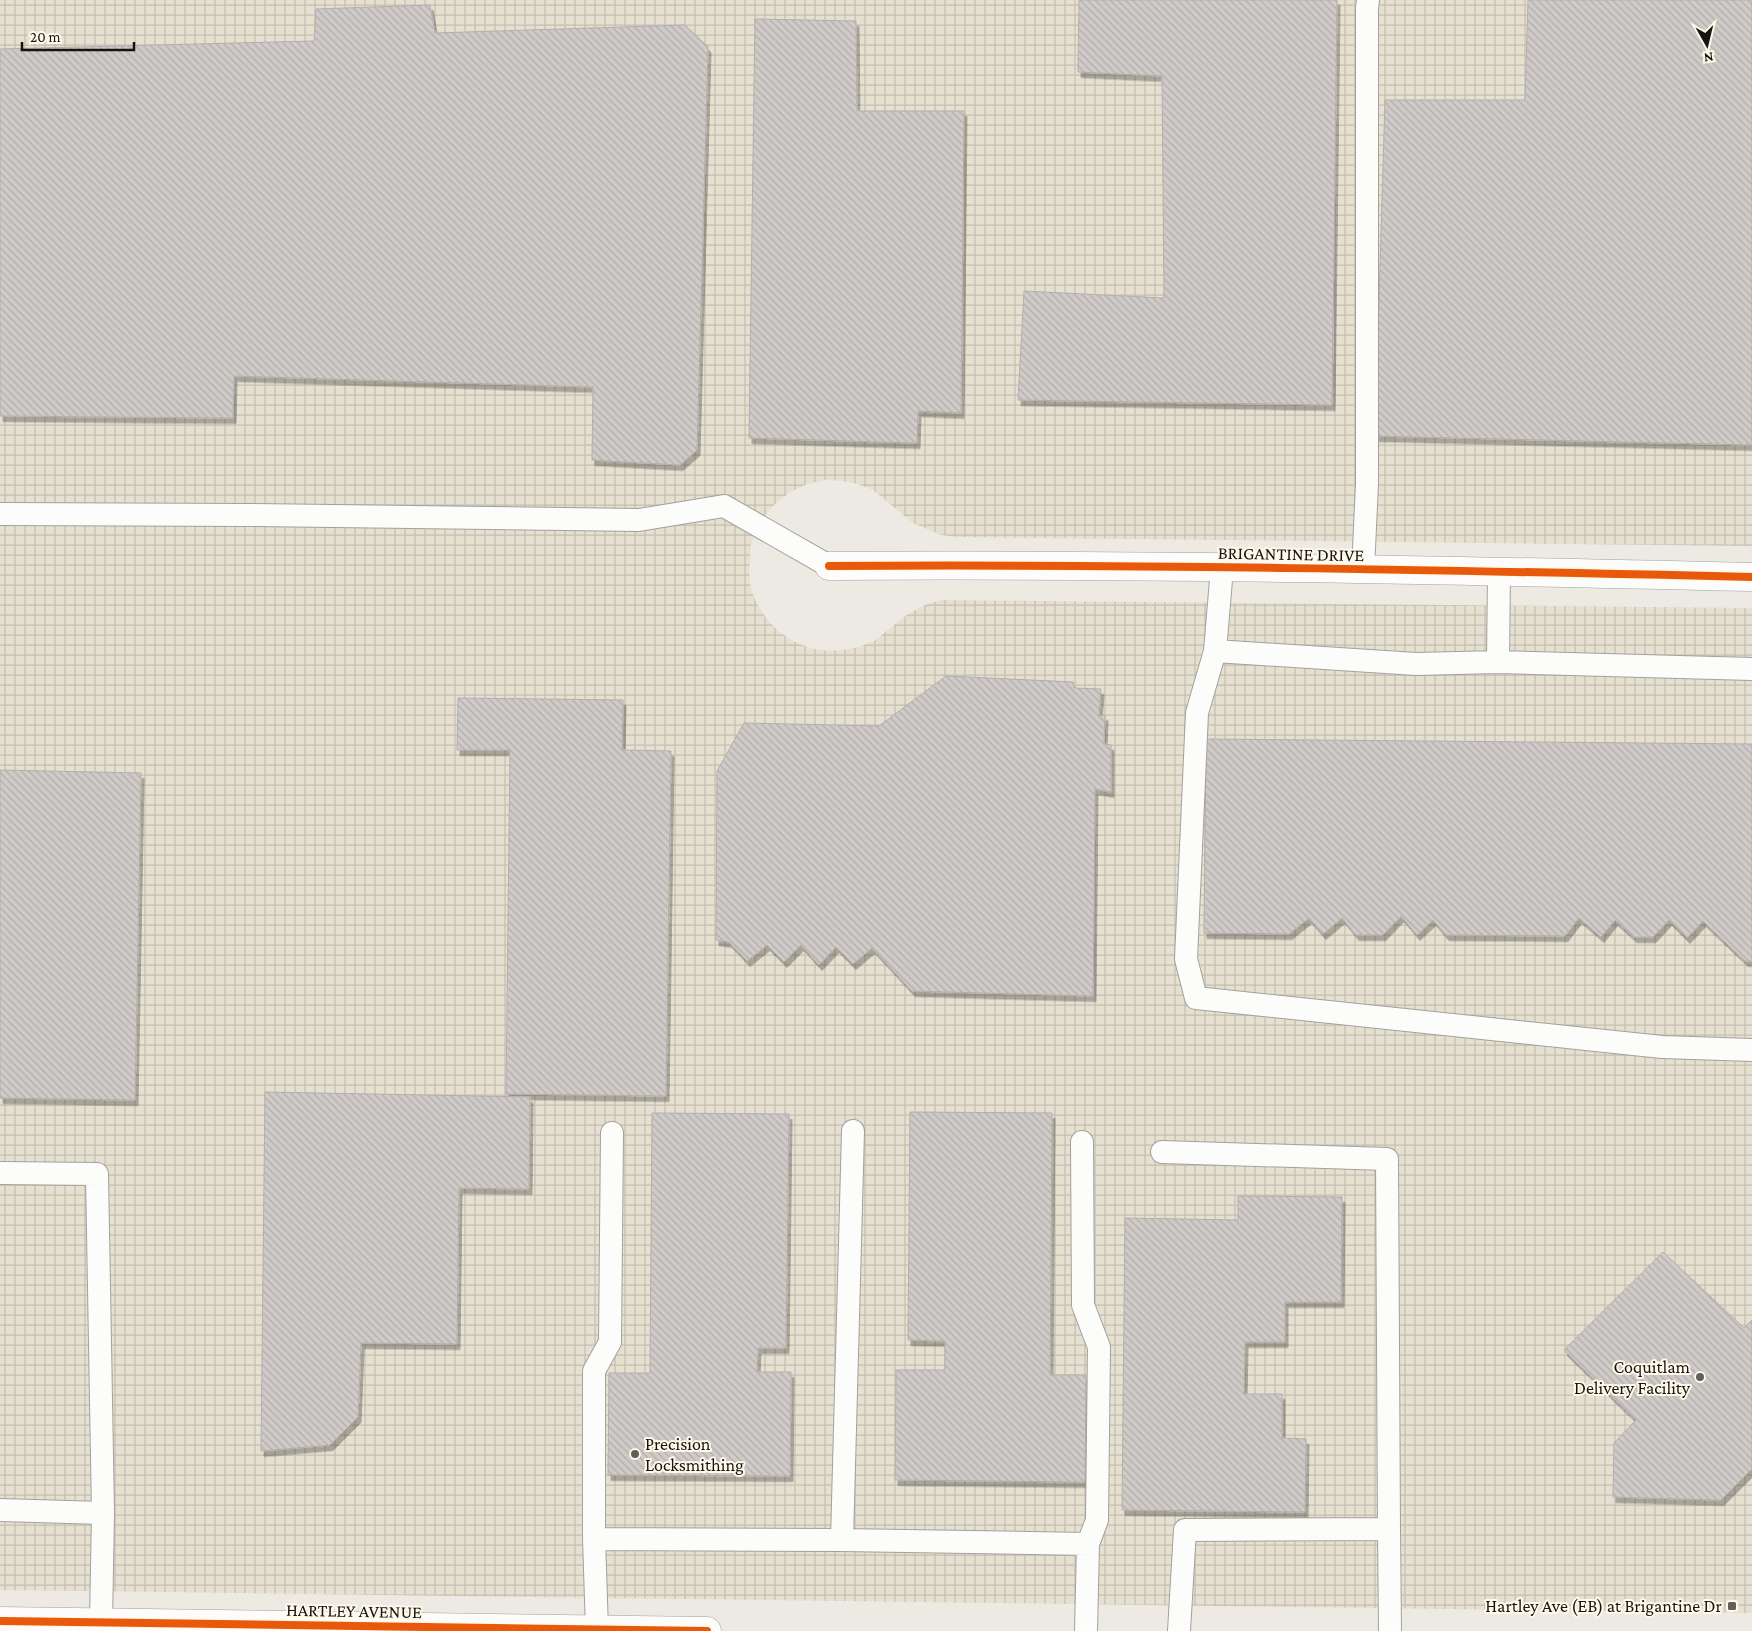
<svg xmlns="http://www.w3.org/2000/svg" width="1752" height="1631" viewBox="0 0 1752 1631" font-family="'Crimson Pro',serif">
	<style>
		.industrial { fill: url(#industrial-grid) }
		.building { fill: url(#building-back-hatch); stroke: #b3afac; filter: url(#shadow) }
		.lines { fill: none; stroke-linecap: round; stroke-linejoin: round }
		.service-casing { stroke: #a3a19c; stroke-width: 24 }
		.minor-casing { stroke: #a3a19c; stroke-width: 29 }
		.service { stroke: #fcfcfb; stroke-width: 22 }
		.minor { stroke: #fcfcfb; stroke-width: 28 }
		.cycleway-casing { stroke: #fef9ea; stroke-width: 11 }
		.cycleway { stroke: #e8590c; stroke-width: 8 }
		.poi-dot { fill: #605f58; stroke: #fef9ea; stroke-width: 2 }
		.labels { text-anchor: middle; stroke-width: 4; stroke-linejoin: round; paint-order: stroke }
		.street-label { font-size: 18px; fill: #15140e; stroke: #fef9ea }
		.poi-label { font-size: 18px; fill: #15140e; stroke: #fef9ea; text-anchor: end }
	</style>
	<defs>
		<pattern id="industrial-grid" width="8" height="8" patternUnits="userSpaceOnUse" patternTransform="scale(1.25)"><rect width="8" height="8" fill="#e5e0d0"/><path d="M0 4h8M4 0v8" fill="none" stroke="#c4bfb1"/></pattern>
		<pattern id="building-back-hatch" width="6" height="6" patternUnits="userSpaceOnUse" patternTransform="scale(1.25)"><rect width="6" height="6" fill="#cfcbc9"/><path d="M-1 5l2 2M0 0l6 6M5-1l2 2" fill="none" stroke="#b1adab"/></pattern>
		<filter id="shadow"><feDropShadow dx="3" dy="5.5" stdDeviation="0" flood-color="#0004"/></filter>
	</defs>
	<rect width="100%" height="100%" fill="#eceae2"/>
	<path class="industrial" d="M 0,0 L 1752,0 L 1752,546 L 957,537 L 941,535 L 913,523 L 873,490 L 858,484 L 843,481 L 825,480 L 807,484 L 790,492 L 774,505 L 764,517 L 756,530 L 751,544 L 749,574 L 751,589 L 756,602 L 766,618 L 778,631 L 793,641 L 810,648 L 827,651 L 843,650 L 859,647 L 874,641 L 908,614 L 929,603 L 942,600 L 1752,608 L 1752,1613 L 0,1590 Z"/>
	<path class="building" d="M 1079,0 L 1337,0 L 1332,405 L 1018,400 L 1024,291 L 1164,298 L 1162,76 L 1078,72 Z
		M 1528,0 L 1752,0 L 1752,445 L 1375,436 L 1385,100 L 1525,100 Z
		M 430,5 L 435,33 L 685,25 L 708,47 L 697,450 L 680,465 L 592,460 L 593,387 L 234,376 L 233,418 L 0,416 L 0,49 L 314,41 L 316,9 Z
		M 755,19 L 856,21 L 857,111 L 964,111 L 961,413 L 918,411 L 917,443 L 749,438 Z
		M 946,676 L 1073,682 L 1074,688 L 1101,689 L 1099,716 L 1105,715 L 1104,744 L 1111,745 L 1111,792 L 1095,789 L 1093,996 L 912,991 L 872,948 L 853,964 L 836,947 L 819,965 L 801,945 L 784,962 L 767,945 L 747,961 L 729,942 L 716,940 L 717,771 L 744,723 L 879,726 Z
		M 458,698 L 623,700 L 622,750 L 671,751 L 666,1096 L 506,1094 L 510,750 L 457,750 Z
		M 1206,739 L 1752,744 L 1752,961 L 1745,961 L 1703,921 L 1687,938 L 1669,920 L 1653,937 L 1634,937 L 1615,920 L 1601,937 L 1579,918 L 1565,936 L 1446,935 L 1433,920 L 1417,935 L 1401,916 L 1383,935 L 1356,935 L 1342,918 L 1323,934 L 1309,918 L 1289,934 L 1204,933 Z
		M 0,770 L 141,773 L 135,1100 L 0,1098 Z
		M 265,1092 L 530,1097 L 529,1189 L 459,1188 L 457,1344 L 361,1343 L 358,1417 L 330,1445 L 261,1451 Z
		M 910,1112 L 1052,1113 L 1050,1375 L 1086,1375 L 1085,1482 L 895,1480 L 896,1370 L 945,1370 L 945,1341 L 908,1340 Z
		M 652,1113 L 789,1114 L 786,1348 L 758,1348 L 757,1372 L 791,1372 L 790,1476 L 608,1475 L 609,1373 L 650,1373 Z
		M 1238,1196 L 1342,1197 L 1341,1302 L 1285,1302 L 1285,1342 L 1245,1342 L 1244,1394 L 1282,1394 L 1282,1438 L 1306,1439 L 1305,1512 L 1122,1510 L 1125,1218 L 1238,1220 Z
		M 1663,1252 L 1744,1328 L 1752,1320 L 1752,1469 L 1721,1500 L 1613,1497 L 1614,1443 L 1636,1420 L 1564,1350 Z"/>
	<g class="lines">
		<g class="service-casing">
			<path id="service" d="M 0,514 L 249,515 L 639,520 L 724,506 L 829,566
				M 1222,568 L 1215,651 L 1197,713 L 1186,959 L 1196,998 L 1662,1047 L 1752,1050
				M 1363,570 L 1367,484 L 1367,8 L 1368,0
				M 1499,572 L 1498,662 L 1752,669
				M 1215,651 L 1416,664 L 1498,662
				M 1082,1142 L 1083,1305 L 1099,1347 L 1097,1520 L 1088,1544
				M 1162,1152 L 1387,1159 L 1389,1529
				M 0,1173 L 97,1174 L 103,1513 L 101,1622
				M 0,1510 L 103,1513
				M 594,1539 L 594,1371 L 610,1342 L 612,1133
				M 842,1540 L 853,1131
				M 597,1630 L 594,1539 L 842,1540 L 1088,1544 L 1086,1631
				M 1179,1631 L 1185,1530 L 1389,1529 L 1390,1631"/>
		</g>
		<g class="minor-casing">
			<path id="minor" d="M 829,566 C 1137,564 1445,570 1752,577
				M 0,1621 L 707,1631"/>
		</g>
		<use href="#service" class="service"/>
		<use href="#minor" class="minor"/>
		<g class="cycleway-casing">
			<path id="cycleway" d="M 829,566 C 1137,564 1445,570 1752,577
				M 0,1621 L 707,1631"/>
		</g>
		<use href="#cycleway" class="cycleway"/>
	</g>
	<g class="poi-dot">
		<circle cx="1700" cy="1377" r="5"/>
		<circle cx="635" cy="1454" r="5"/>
		<rect x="1727" y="1601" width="10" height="10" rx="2.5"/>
	</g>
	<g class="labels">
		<g class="street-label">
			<text transform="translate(1291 554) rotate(1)" y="6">BRIGANTINE DRIVE</text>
			<text transform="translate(354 1611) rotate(1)" y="6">HARTLEY AVENUE</text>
		</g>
		<g class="poi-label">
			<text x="1690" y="1373">Coquitlam<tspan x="1690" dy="21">Delivery Facility</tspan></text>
			<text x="645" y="1450" text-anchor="start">Precision<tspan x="645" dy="21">Locksmithing</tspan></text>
			<text x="1722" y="1612">Hartley Ave (EB) at Brigantine Dr</text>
		</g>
	</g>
	<g transform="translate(1707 45) rotate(172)" stroke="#fef9ea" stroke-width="4" paint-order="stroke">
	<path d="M0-4L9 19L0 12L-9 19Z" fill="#15140e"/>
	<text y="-8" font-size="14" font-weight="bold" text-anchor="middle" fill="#15140e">N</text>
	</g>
	<path d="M22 42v8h112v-8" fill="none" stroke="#15140e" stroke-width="2.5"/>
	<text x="30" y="42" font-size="15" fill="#15140e" stroke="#fef9ea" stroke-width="4" paint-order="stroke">20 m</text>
</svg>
